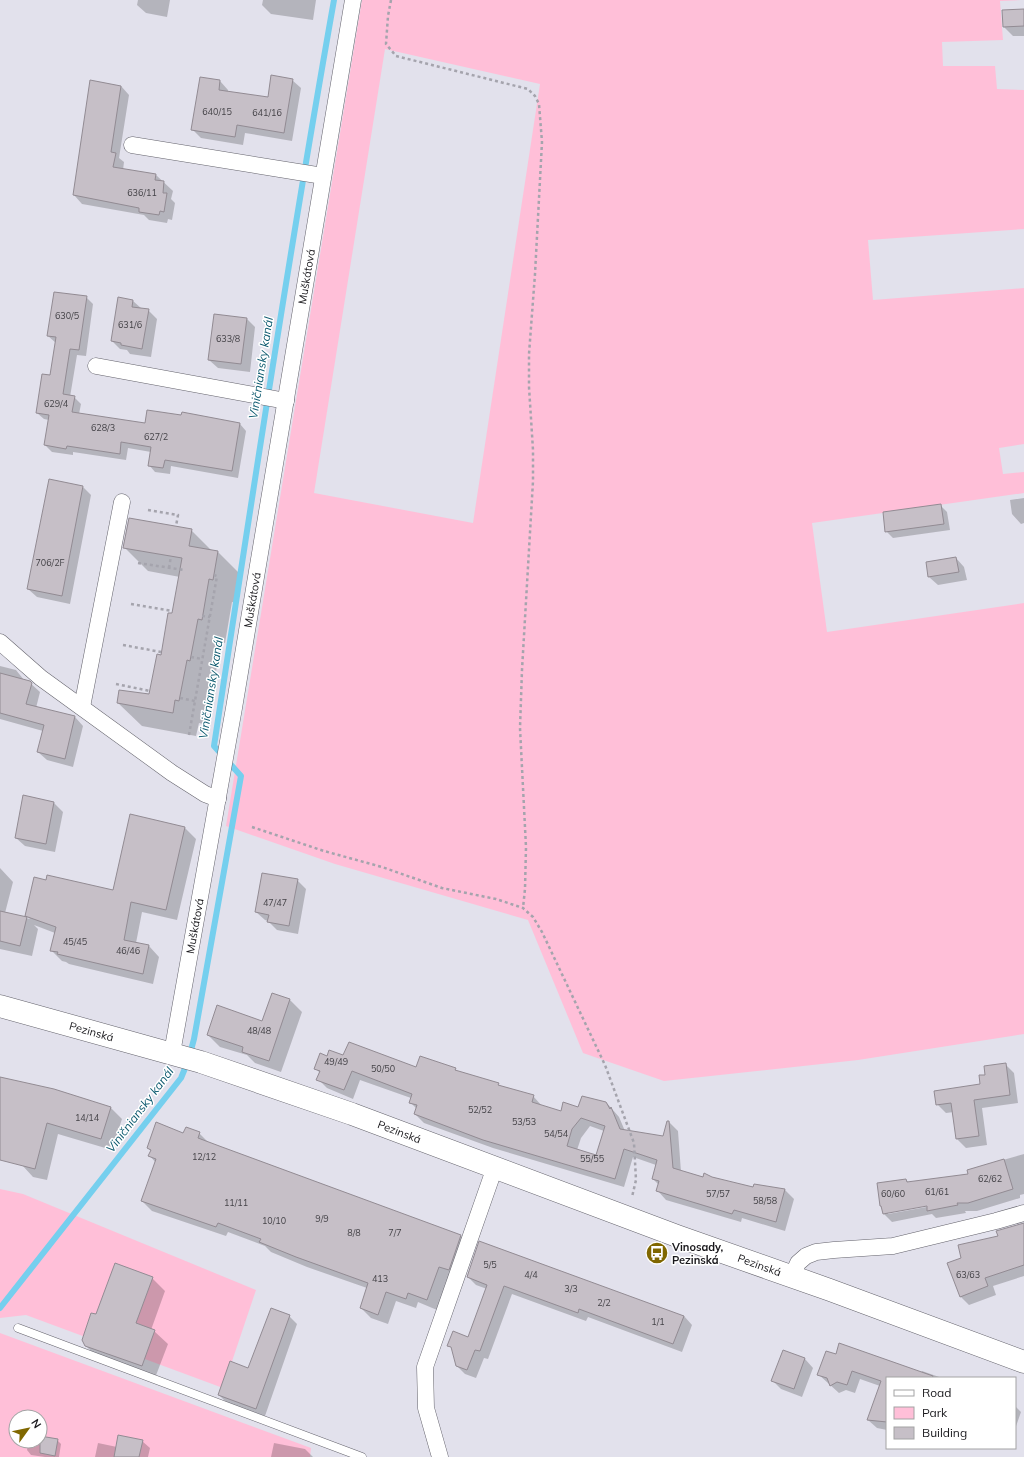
<svg xmlns="http://www.w3.org/2000/svg" width="1024" height="1457" viewBox="0 0 1024 1457" font-family="Mulish,sans-serif">
	<style>
		.green { fill: #ffbfd8; fill-rule: evenodd }
		.shadow { fill: #0003; fill-rule: evenodd }
		.lines { fill: none; stroke-linecap: round; stroke-linejoin: round }
		.stream { stroke: #75cfee; stroke-width: 6 }
		.building { fill: #c6bfc7; stroke: #928b93; fill-rule: evenodd }
		.lane-casing { stroke: #64636c; stroke-width: 9 }
		.street-casing { stroke: #64636c; stroke-width: 17 }
		.secondary-casing { stroke: #64636c; stroke-width: 23 }
		.path { stroke: #a5a4ad; stroke-width: 2.5; stroke-dasharray: 3 3; stroke-linecap: butt }
		.lane { stroke: #fff; stroke-width: 8 }
		.street { stroke: #fff; stroke-width: 16 }
		.secondary { stroke: #fff; stroke-width: 22 }
		.labels { text-anchor: middle; stroke-width: 3; stroke-linejoin: round; paint-order: stroke }
		.number-label { font-size: 9px; fill: #444247 }
		.street-label { font-size: 11px; fill: #19181c; stroke: #fff }
		.poi-label { font-size: 11px; font-weight: bold; fill: #19181c; stroke: #fff; text-anchor: start }
		.water-label { font-size: 12px; font-style: italic; fill: #0d5a6f; stroke: #fff }
	</style>
	<rect width="100%" height="100%" fill="#e2e1ec"/>
	<path class="green" d="M 362,0 L 1021,0 L 1000,1 L 1003,40 L 942,42 L 943,66 L 995,66 L 997,89 L 1024,90 L 1024,229 L 868,240 L 873,300 L 1024,288 L 1024,444 L 999,448 L 1003,474 L 1024,472 L 1024,493 L 812,523 L 827,632 L 1024,603 L 1024,1034 L 858,1060 L 664,1081 L 583,1053 L 528,920 L 335,864 L 226,826 ZM 385,49 L 540,84 L 473,523 L 314,493 Z
		M 0,1189 L 23,1194 L 256,1290 L 223,1388 L 26,1315 L 0,1318 Z
		M 0,1333 L 311,1448 L 310,1457 L 0,1457 ZM 16,1417 L 40,1417 L 40,1441 L 16,1441 Z"/>
	<path class="shadow" d="M 138,0 L 170,0 L 167,17 L 146,13 L 137,5 Z
		M 263,0 L 316,0 L 313,20 L 271,14 L 262,5 Z
		M 1024,10 L 1024,36 L 1013,36 L 1004,27 Z
		M 292,80 L 301,88 L 292,141 L 245,133 L 243,145 L 201,138 L 192,129 L 220,81 L 228,90 L 228,92 L 269,98 Z
		M 121,86 L 129,95 L 119,158 L 124,162 L 123,170 L 156,175 L 173,191 L 171,199 L 175,203 L 172,220 L 168,219 L 167,223 L 149,220 L 144,215 L 82,204 L 74,195 Z
		M 86,297 L 93,304 L 86,356 L 77,355 L 70,397 L 74,397 L 81,404 L 79,414 L 146,425 L 240,424 L 246,431 L 238,478 L 171,466 L 170,474 L 155,472 L 149,465 L 151,452 L 128,448 L 126,460 L 73,452 L 73,455 L 52,452 L 45,445 L 49,420 L 44,419 L 37,413 L 51,376 L 56,343 L 48,336 Z
		M 118,298 L 133,301 L 142,309 L 148,310 L 157,319 L 151,357 L 130,354 L 127,350 L 120,349 L 112,341 Z
		M 247,319 L 255,327 L 250,372 L 218,368 L 209,360 Z
		M 83,487 L 91,495 L 70,604 L 37,597 L 28,589 Z
		M 1024,498 L 1024,523 L 1021,524 L 1012,514 L 1010,500 Z
		M 940,505 L 947,512 L 950,530 L 893,538 L 886,531 Z
		M 191,530 L 212,551 L 218,552 L 241,575 L 236,603 L 232,602 L 225,643 L 221,642 L 214,684 L 210,683 L 203,724 L 199,723 L 196,736 L 142,726 L 118,703 L 150,695 L 173,615 L 180,577 L 148,571 L 124,547 Z
		M 956,558 L 964,567 L 967,580 L 938,585 L 929,577 Z
		M 0,666 L 16,670 L 24,680 L 29,682 L 40,692 L 36,708 L 75,717 L 83,726 L 73,767 L 47,760 L 38,752 L 43,731 L 0,719 Z
		M 24,797 L 54,803 L 63,812 L 55,852 L 25,846 L 16,838 Z
		M 185,828 L 196,839 L 177,920 L 142,912 L 136,943 L 149,946 L 159,957 L 153,984 L 69,964 L 66,962 L 62,961 L 51,950 L 55,933 L 34,925 L 38,929 L 32,956 L 0,949 L 0,868 L 13,882 L 5,913 L 30,919 L 26,915 L 113,891 Z
		M 297,880 L 306,889 L 298,934 L 277,930 L 268,921 L 265,920 L 256,912 Z
		M 272,994 L 290,1000 L 302,1012 L 281,1072 L 255,1063 L 247,1055 L 220,1047 L 208,1035 L 263,1022 Z
		M 327,1057 L 344,1057 L 417,1068 L 455,1069 L 458,1072 L 533,1096 L 542,1106 L 561,1112 L 606,1102 L 619,1117 L 625,1131 L 664,1137 L 669,1122 L 678,1131 L 681,1172 L 753,1188 L 754,1185 L 785,1190 L 794,1199 L 785,1231 L 742,1218 L 741,1222 L 666,1200 L 658,1191 L 659,1185 L 653,1179 L 656,1165 L 633,1157 L 624,1187 L 493,1148 L 424,1123 L 415,1114 L 417,1109 L 410,1102 L 411,1098 L 360,1080 L 353,1099 L 327,1088 L 318,1079 L 320,1073 L 316,1069 ZM 590,1126 L 604,1131 L 597,1156 L 577,1150 L 581,1138 Z
		M 1005,1064 L 1014,1073 L 1018,1103 L 982,1108 L 987,1145 L 966,1148 L 957,1139 L 954,1112 L 946,1113 L 937,1104 L 981,1085 L 986,1076 Z
		M 0,1077 L 111,1108 L 122,1119 L 112,1150 L 58,1134 L 47,1180 L 33,1177 L 22,1165 L 0,1156 Z
		M 199,1133 L 209,1143 L 461,1236 L 471,1246 L 437,1310 L 418,1302 L 416,1308 L 396,1301 L 388,1324 L 371,1318 L 361,1308 L 367,1288 L 307,1267 L 271,1252 L 265,1246 L 228,1232 L 226,1236 L 152,1211 L 142,1201 L 156,1163 L 150,1156 L 152,1152 L 148,1148 L 184,1134 Z
		M 1024,1154 L 1024,1194 L 1020,1195 L 1020,1198 L 977,1211 L 965,1211 L 966,1213 L 936,1218 L 932,1214 L 892,1222 L 884,1214 L 906,1180 L 909,1183 L 970,1175 L 968,1170 ZM 931,1204 L 932,1206 L 888,1214 L 888,1212 Z
		M 1024,1224 L 1024,1276 L 993,1286 L 996,1295 L 969,1305 L 960,1296 L 963,1259 L 999,1236 Z
		M 468,1277 L 684,1316 L 692,1325 L 682,1352 L 588,1317 L 586,1321 L 512,1294 L 488,1359 L 484,1358 L 476,1378 L 465,1374 L 456,1365 L 453,1349 L 449,1345 L 469,1338 L 487,1289 L 476,1285 Z
		M 152,1278 L 165,1291 L 151,1330 L 154,1331 L 168,1344 L 155,1378 L 99,1359 L 86,1346 L 97,1316 Z
		M 289,1316 L 297,1324 L 265,1416 L 227,1403 L 219,1395 L 249,1369 Z
		M 826,1353 L 921,1373 L 922,1371 L 942,1378 L 887,1378 L 887,1430 L 877,1428 L 868,1420 L 880,1386 L 860,1379 L 855,1393 L 846,1390 L 839,1393 L 818,1374 Z
		M 805,1359 L 813,1368 L 802,1397 L 781,1389 L 773,1381 Z
		M 1015,1406 L 1021,1412 L 1015,1429 Z
		M 40,1437 L 57,1440 L 61,1444 L 59,1457 L 45,1457 L 31,1455 L 27,1450 L 29,1441 L 40,1441 Z
		M 142,1441 L 150,1448 L 148,1457 L 95,1457 L 98,1443 L 117,1447 Z
		M 274,1443 L 305,1449 L 313,1457 L 271,1457 Z"/>
	<g class="lines">
		<path class="stream" d="M 0,1308 L 181,1078 L 188,1061 L 194,1039 L 241,776 L 214,746 C 252,497 290,248 334,0"/>
	</g>
	<path class="building" d="M 1024,9 L 1024,26 L 1003,27 L 1002,10 Z
		M 271,75 L 293,79 L 284,133 L 237,125 L 235,137 L 191,130 L 200,77 L 220,80 L 219,90 L 268,97 Z
		M 90,80 L 121,86 L 111,152 L 116,153 L 113,167 L 156,174 L 155,180 L 164,181 L 163,193 L 167,193 L 164,212 L 160,211 L 159,215 L 139,212 L 139,208 L 73,195 Z
		M 54,292 L 87,296 L 79,350 L 70,349 L 63,394 L 75,396 L 72,412 L 145,423 L 147,410 L 181,415 L 182,412 L 240,423 L 232,471 L 165,460 L 163,468 L 148,466 L 151,447 L 121,442 L 120,454 L 67,446 L 66,449 L 44,445 L 49,415 L 36,413 L 42,374 L 50,375 L 56,337 L 47,336 Z
		M 118,297 L 133,300 L 132,307 L 149,309 L 142,349 L 121,345 L 121,343 L 111,341 Z
		M 214,314 L 247,318 L 241,364 L 208,360 Z
		M 49,479 L 83,486 L 62,596 L 27,589 Z
		M 941,504 L 944,524 L 885,532 L 883,512 Z
		M 129,518 L 192,529 L 189,546 L 218,551 L 213,580 L 209,579 L 202,620 L 198,619 L 190,661 L 187,660 L 179,701 L 175,700 L 173,713 L 117,703 L 119,690 L 149,694 L 157,654 L 161,655 L 168,613 L 172,613 L 182,558 L 123,548 Z
		M 956,557 L 959,572 L 928,577 L 926,562 Z
		M 0,673 L 30,681 L 32,683 L 26,704 L 75,716 L 65,759 L 37,752 L 44,725 L 0,713 Z
		M 23,795 L 54,802 L 46,844 L 15,838 Z
		M 130,814 L 185,827 L 166,910 L 131,902 L 124,940 L 149,945 L 143,974 L 57,954 L 58,952 L 50,951 L 56,927 L 25,916 L 34,877 L 46,880 L 47,875 L 113,890 Z
		M 262,873 L 298,879 L 289,926 L 267,922 L 269,915 L 255,912 Z
		M 0,911 L 27,917 L 20,946 L 0,941 Z
		M 272,993 L 290,999 L 269,1061 L 242,1052 L 243,1047 L 207,1035 L 217,1005 L 262,1021 Z
		M 349,1042 L 416,1067 L 420,1056 L 456,1068 L 455,1070 L 499,1083 L 498,1085 L 534,1095 L 532,1102 L 561,1111 L 563,1102 L 578,1107 L 582,1096 L 606,1102 L 610,1109 L 611,1107 L 620,1129 L 663,1136 L 667,1121 L 669,1121 L 673,1168 L 703,1177 L 704,1173 L 712,1177 L 753,1187 L 754,1184 L 785,1189 L 776,1222 L 734,1210 L 732,1214 L 656,1191 L 659,1181 L 652,1179 L 657,1160 L 624,1149 L 615,1179 L 483,1140 L 414,1114 L 417,1105 L 409,1103 L 412,1094 L 352,1071 L 344,1090 L 316,1080 L 320,1071 L 314,1069 L 320,1053 L 327,1056 L 329,1050 L 343,1055 ZM 581,1118 L 605,1126 L 596,1155 L 567,1146 L 572,1129 Z
		M 1006,1063 L 1010,1095 L 974,1100 L 979,1136 L 956,1139 L 951,1103 L 936,1105 L 934,1091 L 980,1084 L 979,1075 L 985,1075 L 984,1066 Z
		M 0,1077 L 54,1089 L 111,1107 L 101,1139 L 47,1123 L 35,1169 L 0,1160 Z
		M 156,1122 L 183,1133 L 186,1127 L 200,1132 L 198,1138 L 222,1147 L 461,1235 L 449,1270 L 439,1267 L 427,1300 L 408,1293 L 406,1299 L 386,1292 L 378,1315 L 360,1308 L 368,1283 L 296,1257 L 259,1242 L 261,1239 L 218,1223 L 216,1227 L 141,1201 L 156,1159 L 148,1156 L 151,1150 L 147,1148 Z
		M 1004,1159 L 1013,1189 L 968,1203 L 957,1203 L 958,1205 L 927,1211 L 927,1206 L 883,1214 L 881,1206 L 880,1206 L 877,1183 L 906,1179 L 907,1182 L 968,1174 L 967,1170 Z
		M 1024,1223 L 1024,1265 L 985,1278 L 988,1286 L 960,1297 L 947,1263 L 961,1258 L 958,1245 L 998,1236 L 996,1231 Z
		M 479,1241 L 684,1316 L 673,1344 L 579,1309 L 578,1313 L 504,1286 L 480,1351 L 475,1350 L 467,1370 L 456,1366 L 451,1347 L 447,1346 L 453,1331 L 468,1337 L 487,1285 L 467,1277 Z
		M 115,1263 L 153,1277 L 136,1323 L 155,1330 L 142,1366 L 85,1346 L 82,1340 L 91,1313 L 96,1314 Z
		M 271,1308 L 290,1315 L 256,1409 L 218,1395 L 230,1361 L 248,1368 Z
		M 839,1343 L 933,1376 L 932,1378 L 887,1378 L 887,1422 L 867,1420 L 881,1381 L 852,1371 L 847,1385 L 837,1382 L 830,1386 L 827,1378 L 817,1375 L 826,1351 L 836,1354 Z
		M 783,1350 L 805,1358 L 794,1389 L 771,1381 Z
		M 118,1435 L 143,1440 L 139,1457 L 114,1457 Z
		M 40,1436 L 58,1439 L 55,1456 L 40,1453 Z"/>
	<g class="lines">
		<g class="lane-casing">
			<path id="lane" d="M 18,1328 L 362,1457"/>
		</g>
		<g class="street-casing">
			<g id="street">
				<path d="M 132,145 L 323,176"/>
				<path d="M 96,366 L 286,401"/>
				<path d="M 0,642 L 41,678 L 172,773 L 205,794 L 218,799"/>
				<path d="M 82,707 L 122,502"/>
				<path id="s1" d="M 172,1053 L 234,708 L 353,0"/>
				<path d="M 792,1276 L 798,1263 L 806,1256 L 816,1252 L 834,1250 L 893,1246 L 996,1221 L 1024,1213"/>
				<path d="M 440,1457 L 426,1408 L 425,1367 L 495,1167"/>
			</g>
		</g>
		<g class="secondary-casing">
			<g id="secondary">
				<path id="s2" d="M 0,1006 L 201,1062 L 352,1114 L 677,1236 L 830,1290 L 1024,1362"/>
			</g>
		</g>
		<path class="path" d="M 391,0 L 388,16 L 386,44 L 396,56 L 528,89 L 535,96 L 539,104 L 542,142 L 535,274 L 529,354 L 529,387 L 533,450 L 533,481 L 522,670 L 520,728 L 526,847 L 525,889 L 523,908
			M 148,510 L 178,515 L 176,526
			M 138,563 L 184,570
			M 169,568 L 171,556
			M 131,604 L 172,611
			M 202,616 L 210,617
			M 123,645 L 161,652
			M 191,657 L 202,659
			M 116,684 L 150,691
			M 180,698 L 195,701
			M 189,735 L 217,576 L 214,575
			M 252,827 L 324,851 L 382,867 L 442,888 L 496,899 L 523,908 L 533,917 L 542,932 L 605,1065 L 634,1143 L 636,1180 L 632,1197"/>
		<use href="#lane" class="lane"/>
		<use href="#street" class="street"/>
		<use href="#secondary" class="secondary"/>
	</g>
	<defs>
		<g id="bus-disc" transform="scale(1.15)"><circle r="9.5" fill="#806700" stroke="#fff"/><path d="M-5-6H5V4H4V6H2V4H-2V6H-4V4H-5ZM-3.5-4V0h7V-4ZM-3.5 1.2v1.5H-2V1.2ZM2 1.2v1.5H3.5V1.2Z" fill="#fff"/></g>
	</defs>
	<g fill-rule="evenodd">
		<use href="#bus-disc" x="657" y="1253"/>
	</g>
	<g class="labels">
		<g class="number-label">
			<text x="217" y="115">640/15</text>
			<text x="267" y="116">641/16</text>
			<text x="142" y="196">636/11</text>
			<text x="67" y="319">630/5</text>
			<text x="130" y="328">631/6</text>
			<text x="228" y="342">633/8</text>
			<text x="56" y="407">629/4</text>
			<text x="103" y="431">628/3</text>
			<text x="156" y="440">627/2</text>
			<text x="50" y="566">706/2F</text>
			<text x="275" y="906">47/47</text>
			<text x="75" y="945">45/45</text>
			<text x="128" y="954">46/46</text>
			<text x="259" y="1034">48/48</text>
			<text x="336" y="1065">49/49</text>
			<text x="383" y="1072">50/50</text>
			<text x="480" y="1113">52/52</text>
			<text x="87" y="1121">14/14</text>
			<text x="524" y="1125">53/53</text>
			<text x="556" y="1137">54/54</text>
			<text x="204" y="1160">12/12</text>
			<text x="592" y="1162">55/55</text>
			<text x="990" y="1182">62/62</text>
			<text x="937" y="1195">61/61</text>
			<text x="718" y="1197">57/57</text>
			<text x="893" y="1197">60/60</text>
			<text x="765" y="1204">58/58</text>
			<text x="236" y="1206">11/11</text>
			<text x="322" y="1222">9/9</text>
			<text x="274" y="1224">10/10</text>
			<text x="354" y="1236">8/8</text>
			<text x="395" y="1236">7/7</text>
			<text x="490" y="1268">5/5</text>
			<text x="531" y="1278">4/4</text>
			<text x="968" y="1278">63/63</text>
			<text x="380" y="1282">413</text>
			<text x="571" y="1292">3/3</text>
			<text x="604" y="1306">2/2</text>
			<text x="658" y="1325">1/1</text>
		</g>
		<g class="street-label">
			<text dy="4" stroke="none"><textPath href="#s1" startOffset="788">Muškátová</textPath></text>
			<text dy="4" stroke="none"><textPath href="#s1" startOffset="460">Muškátová</textPath></text>
			<text dy="4" stroke="none"><textPath href="#s1" startOffset="129">Muškátová</textPath></text>
			<text dy="4" stroke="none"><textPath href="#s2" startOffset="95">Pezinská</textPath></text>
			<text dy="4" stroke="none"><textPath href="#s2" startOffset="419">Pezinská</textPath></text>
			<text dy="4" stroke="none"><textPath href="#s2" startOffset="803">Pezinská</textPath></text>
		</g>
		<g class="poi-label">
			<text x="672" y="1251">Vinosady,<tspan x="672" dy="13">Pezinská</tspan></text>
		</g>
		<g class="water-label">
			<text transform="translate(261 368) rotate(-81)" y="4">Viničniansky kanál</text>
			<text transform="translate(211 688) rotate(-81)" y="4">Viničniansky kanál</text>
			<text transform="translate(140 1110) rotate(-53)" y="4">Viničniansky kanál</text>
		</g>
	</g>
	<rect x="886" y="1377" width="130" height="72" fill="#ffffff" stroke="#a3a3a4"/>
	<rect x="894" y="1390" width="20" height="6" fill="#ffffff" stroke="#a3a3a4"/>
	<text x="922" y="1397" font-size="12" fill="#19181c">Road</text>
	<rect x="894" y="1407" width="20" height="12" fill="#ffbfd8" stroke="#a3a3a4"/>
	<text x="922" y="1417" font-size="12" fill="#19181c">Park</text>
	<rect x="894" y="1427" width="20" height="12" fill="#c6bfc7" stroke="#a3a3a4"/>
	<text x="922" y="1437" font-size="12" fill="#19181c">Building</text>
	<g transform="translate(28 1429) rotate(57)"><circle r="19" fill="#ffffff" stroke="#a3a3a4"/>
	<path d="M0-3L7 15L0 10L-7 15Z" fill="#806700"/>
	<text y="-6" font-size="11" font-weight="bold" text-anchor="middle" fill="#19181c">N</text>
	</g>
</svg>
